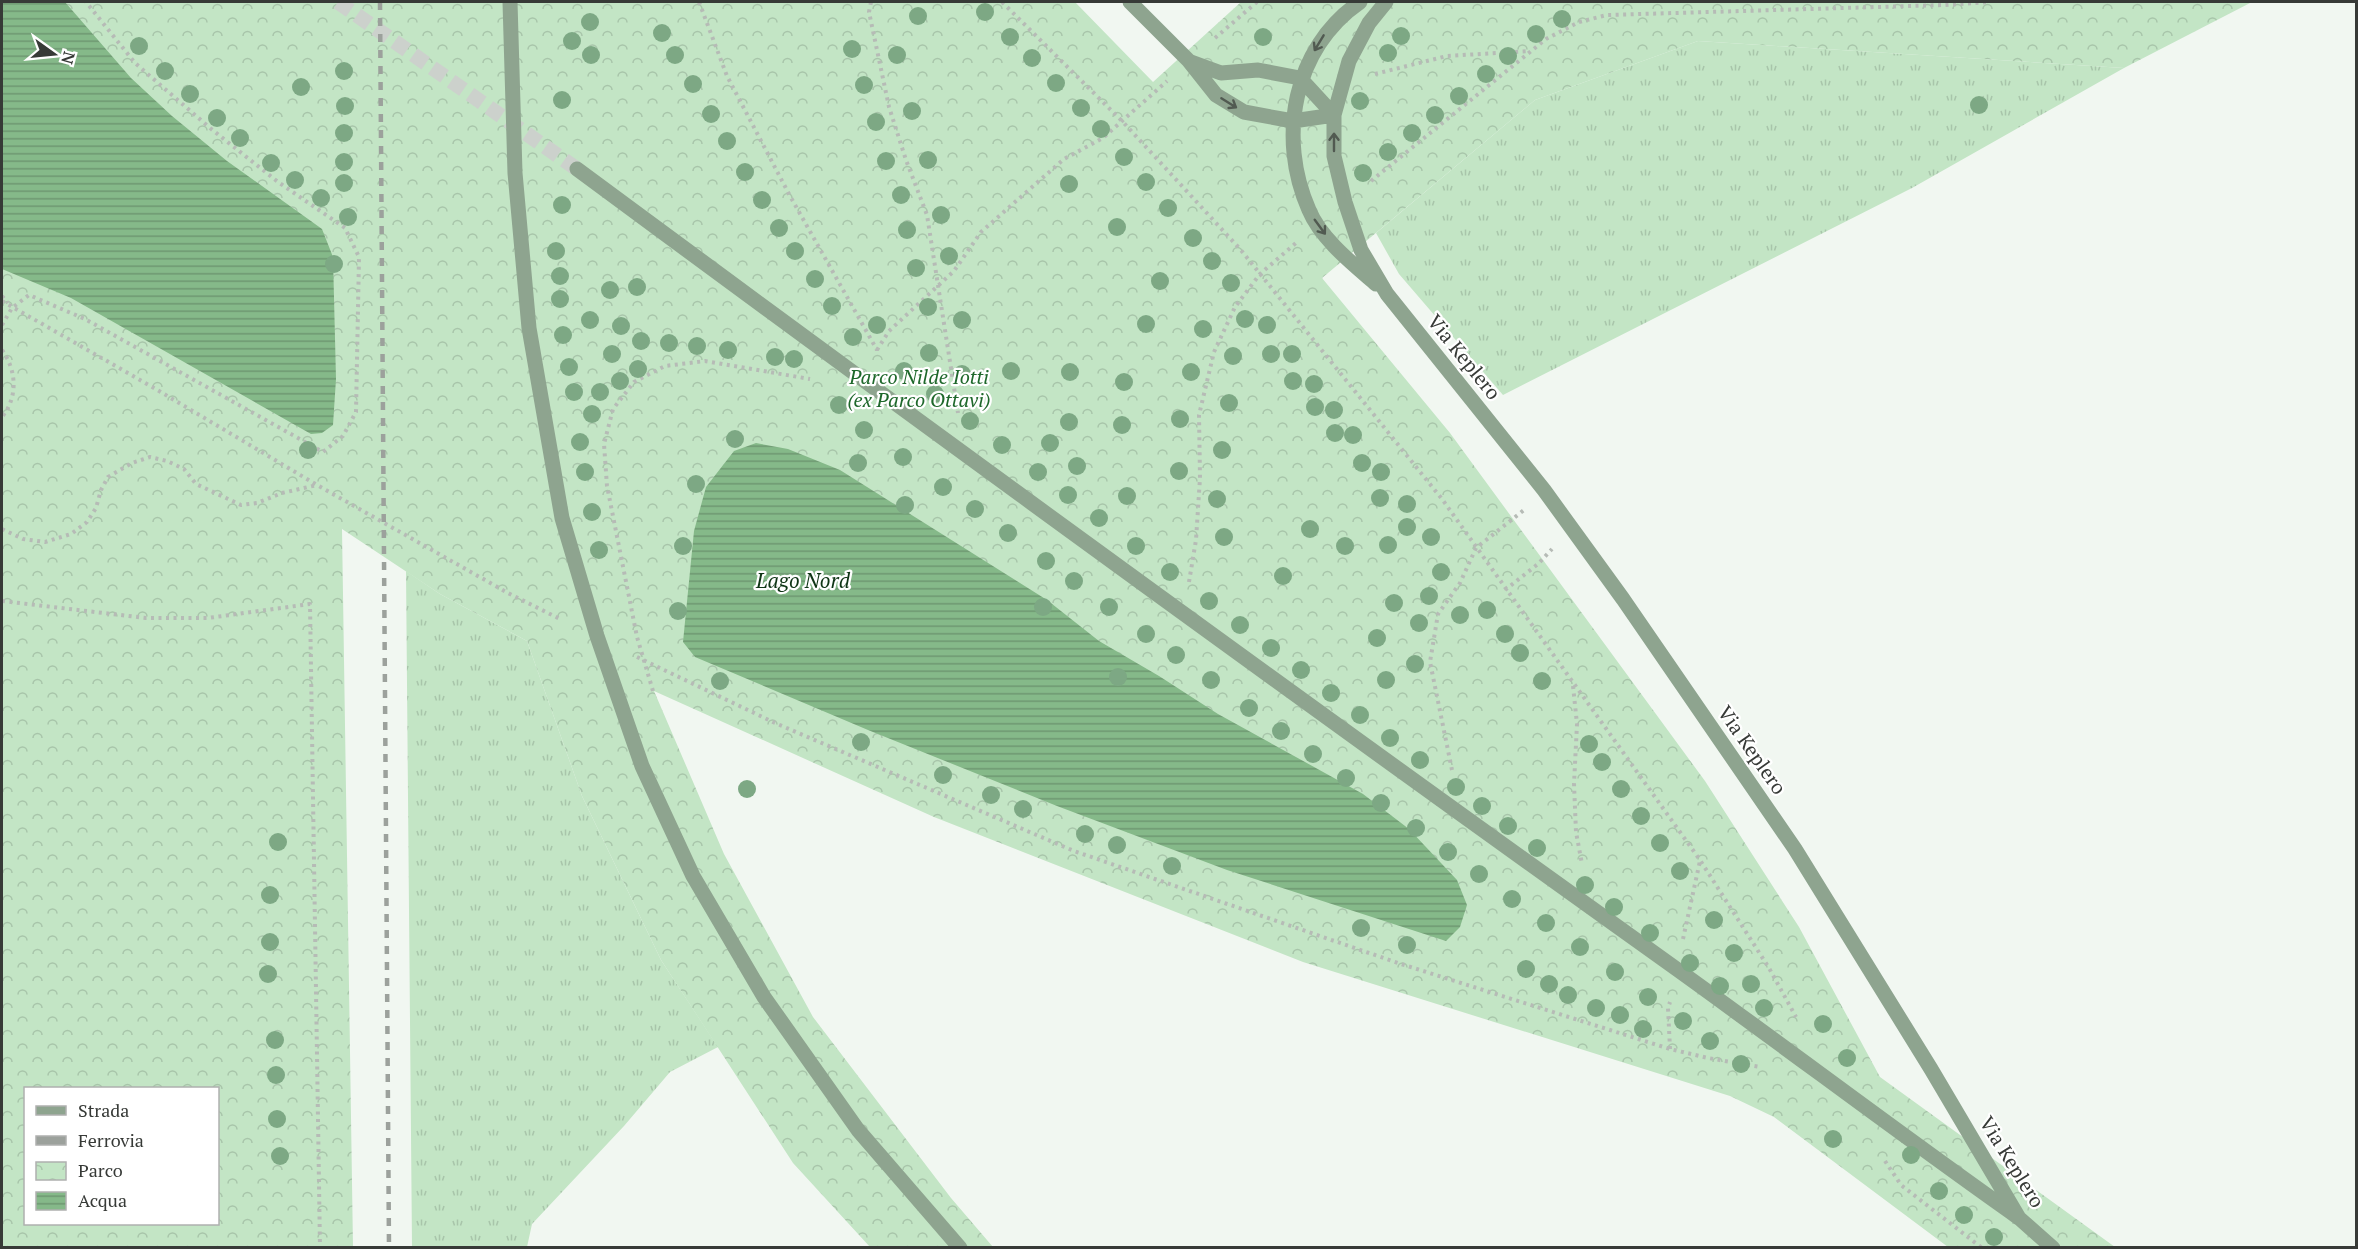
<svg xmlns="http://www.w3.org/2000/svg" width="2358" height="1249" viewBox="0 0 2358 1249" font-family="'PT Serif',serif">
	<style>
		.grass { fill: url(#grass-tufts) }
		.park { fill: url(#park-crowns); fill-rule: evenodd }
		.water { fill: url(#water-rules) }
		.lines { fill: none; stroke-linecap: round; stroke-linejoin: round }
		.minor-tunnel { stroke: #ccd1cc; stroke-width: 15; stroke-dasharray: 15 8; stroke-linecap: butt }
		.path { stroke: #b6bbb6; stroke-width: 4; stroke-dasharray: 3 4.5; stroke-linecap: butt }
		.minor { stroke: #8ea48f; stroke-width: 15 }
		.rail { stroke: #9ca19c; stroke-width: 4.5; stroke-dasharray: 8 8; stroke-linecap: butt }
		.tree { fill: #7da884 }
		.oneway { stroke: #515a51 }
		.labels { text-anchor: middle; stroke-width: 4.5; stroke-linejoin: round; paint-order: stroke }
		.street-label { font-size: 20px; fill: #373a37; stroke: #fff }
		.park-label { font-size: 20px; font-style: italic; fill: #1e682b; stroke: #fff }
		.water-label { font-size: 21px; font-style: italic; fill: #0f3515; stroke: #fff }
	</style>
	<defs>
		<pattern id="grass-tufts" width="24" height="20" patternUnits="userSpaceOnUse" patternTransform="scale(1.5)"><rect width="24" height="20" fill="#c3e5c5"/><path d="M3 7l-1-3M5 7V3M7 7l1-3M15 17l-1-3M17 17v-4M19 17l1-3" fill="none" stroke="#a8c5aa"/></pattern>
		<pattern id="park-crowns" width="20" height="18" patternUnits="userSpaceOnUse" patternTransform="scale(1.5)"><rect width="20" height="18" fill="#c3e5c5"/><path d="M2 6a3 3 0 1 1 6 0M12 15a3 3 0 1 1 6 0" fill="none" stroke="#a8c5aa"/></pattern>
		<pattern id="water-rules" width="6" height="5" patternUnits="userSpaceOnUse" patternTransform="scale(1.5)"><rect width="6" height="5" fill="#85b989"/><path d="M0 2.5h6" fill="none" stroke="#6e9771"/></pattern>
	</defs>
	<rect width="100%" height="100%" fill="#f1f7f1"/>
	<path class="grass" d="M 1698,41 L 2124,68 L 1912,188 L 1503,395 L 1399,274 L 1376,233 L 1535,100 Z
		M 406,571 L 440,594 L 527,641 L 582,796 L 661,960 L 718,1047 L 670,1072 L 624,1126 L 532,1224 L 527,1247 L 412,1247 Z"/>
	<path class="park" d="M 2,2 L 1075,2 L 1153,82 L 1241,2 L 2252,2 L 2124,68 L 1698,41 L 1535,100 L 1322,278 L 1450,433 L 1705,781 L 1799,927 L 1880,1077 L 2115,1247 L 1948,1247 L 1774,1117 L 1730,1096 L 1303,962 L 934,817 L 654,691 L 724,854 L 813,1017 L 951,1198 L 993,1247 L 870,1247 L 793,1163 L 661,960 L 582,796 L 527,641 L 440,594 L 342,529 L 353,1247 L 2,1248 ZM 26,1088 L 218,1088 L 218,1224 L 26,1224 Z"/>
	<path class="water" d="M 2,2 L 65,2 L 131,78 L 172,116 L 227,161 L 322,229 L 333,257 L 336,379 L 333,425 L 322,433 L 311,434 L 71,298 L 2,269 Z
		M 756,443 L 788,449 L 840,470 L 1047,600 L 1099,641 L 1159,676 L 1218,714 L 1363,794 L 1409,829 L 1457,880 L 1467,905 L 1460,927 L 1446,941 L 1227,870 L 1057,806 L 868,730 L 695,657 L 683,642 L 694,531 L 706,487 L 734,451 Z"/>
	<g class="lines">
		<path class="minor-tunnel" d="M 338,2 L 577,169"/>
		<path class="path" d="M 699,2 L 727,76 L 790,196 L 877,350
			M 871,2 L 869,12 L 889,107 L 906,160 L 927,215 L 958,413
			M 1002,2 L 1123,122 L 1240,249 L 1442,499 L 1700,860 L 1769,968 L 1796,1017
			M 1215,38 L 1257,2
			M 1375,74 L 1447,56 L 1530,51
			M 1371,181 L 1546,39 L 1579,22 L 1607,15 L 1945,5 L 1989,2
			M 2,296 L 8,303
			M 2,301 L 154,388 L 317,485 L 508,593 L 560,619
			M 2,325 L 12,308 L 29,295 L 85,319 L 323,452 L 343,436 L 356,412 L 359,257 L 345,228 L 278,182 L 210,128 L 135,63 L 86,2
			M 2,350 C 17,371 18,397 2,417
			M 877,350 L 889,331 L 954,271 L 981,232 L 1064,159 L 1103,138 L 1167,81
			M 2,529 L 23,539 L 45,542 L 71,534 L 87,522 L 96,508 L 101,490 L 108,477 L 132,463 L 150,457 L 167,461 L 184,469 L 196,484 L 241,505 L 257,503 L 282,493 L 317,485
			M 1189,582 L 1196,540 L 1200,478 L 1199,415 L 1214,352 L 1235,307 L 1260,274 L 1296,243
			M 1505,590 L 1538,564 L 1552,549
			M 2,601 L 146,618 L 208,618 L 310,604 L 320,1248
			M 637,657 L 775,723 L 1074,851 L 1401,964 L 1670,1049 L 1708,1058 L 1760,1067
			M 1573,686 L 1577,724 L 1574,784 L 1576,832 L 1582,864
			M 653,691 L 637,637 L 607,486 L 604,444 L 613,409 L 634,382 L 665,366 L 705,361 L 810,379
			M 1452,770 L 1430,662 L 1438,614 L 1460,583 L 1476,548 L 1524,510
			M 1683,939 L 1700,861
			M 1670,1049 L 1668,1008 L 1670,1002
			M 1885,1161 L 1901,1185 L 1982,1248"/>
		<path class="minor" d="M 510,2 L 515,173 L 529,328 L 562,518 L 597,636 L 642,766 L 693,876 L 764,997 L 858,1130 L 960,1248
			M 1130,2 L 1189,61 L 1216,95 L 1244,112 L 1293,121 L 1334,115
			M 1360,2 C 1293,48 1277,138 1309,210 C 1321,239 1353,264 1376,284
			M 1386,2 L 1369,23 L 1349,61 L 1334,115 L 1334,156 L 1345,202 L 1361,250 L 1387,294 L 1544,490 L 1623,599 L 1795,849 L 1931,1069 L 2019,1218 L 2053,1248
			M 1191,62 L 1221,73 L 1258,70 L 1300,78 L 1334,115
			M 577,169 C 942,439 1309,706 1678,970 C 1792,1052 1904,1137 2019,1218"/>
		<path class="rail" d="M 380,2 L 389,1248"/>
	</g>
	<g class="tree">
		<circle cx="985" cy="12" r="9"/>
		<circle cx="918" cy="16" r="9"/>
		<circle cx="1562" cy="19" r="9"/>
		<circle cx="590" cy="22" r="9"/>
		<circle cx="662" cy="33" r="9"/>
		<circle cx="1536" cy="34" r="9"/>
		<circle cx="1401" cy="36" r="9"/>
		<circle cx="1010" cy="37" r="9"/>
		<circle cx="1263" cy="37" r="9"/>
		<circle cx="572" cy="41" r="9"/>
		<circle cx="139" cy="46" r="9"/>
		<circle cx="852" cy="49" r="9"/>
		<circle cx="1388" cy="53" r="9"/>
		<circle cx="591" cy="55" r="9"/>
		<circle cx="675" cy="55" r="9"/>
		<circle cx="897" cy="55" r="9"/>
		<circle cx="1508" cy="56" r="9"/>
		<circle cx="1032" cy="58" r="9"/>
		<circle cx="165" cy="71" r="9"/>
		<circle cx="344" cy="71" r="9"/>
		<circle cx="1486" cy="74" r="9"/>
		<circle cx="1056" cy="83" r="9"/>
		<circle cx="693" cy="84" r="9"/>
		<circle cx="864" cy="85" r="9"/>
		<circle cx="301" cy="87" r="9"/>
		<circle cx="190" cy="94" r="9"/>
		<circle cx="1459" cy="96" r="9"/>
		<circle cx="562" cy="100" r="9"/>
		<circle cx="1360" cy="101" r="9"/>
		<circle cx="1979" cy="105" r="9"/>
		<circle cx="345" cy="106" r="9"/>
		<circle cx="1081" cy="108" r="9"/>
		<circle cx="912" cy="111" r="9"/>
		<circle cx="711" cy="114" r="9"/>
		<circle cx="1435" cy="115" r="9"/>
		<circle cx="217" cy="118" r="9"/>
		<circle cx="876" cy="122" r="9"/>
		<circle cx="1101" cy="129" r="9"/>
		<circle cx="344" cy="133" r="9"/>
		<circle cx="1412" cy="133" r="9"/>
		<circle cx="240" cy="138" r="9"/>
		<circle cx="727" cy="141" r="9"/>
		<circle cx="1388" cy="152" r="9"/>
		<circle cx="1124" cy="157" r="9"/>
		<circle cx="928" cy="160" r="9"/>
		<circle cx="886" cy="161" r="9"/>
		<circle cx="344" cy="162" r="9"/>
		<circle cx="271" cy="163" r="9"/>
		<circle cx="745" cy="172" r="9"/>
		<circle cx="1363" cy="173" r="9"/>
		<circle cx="295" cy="180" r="9"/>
		<circle cx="1146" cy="182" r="9"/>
		<circle cx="344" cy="183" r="9"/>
		<circle cx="1069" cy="184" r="9"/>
		<circle cx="901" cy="195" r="9"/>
		<circle cx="321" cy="198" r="9"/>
		<circle cx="762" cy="200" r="9"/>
		<circle cx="562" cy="205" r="9"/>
		<circle cx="1168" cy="208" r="9"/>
		<circle cx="941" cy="215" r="9"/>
		<circle cx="348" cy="217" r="9"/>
		<circle cx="1117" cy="227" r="9"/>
		<circle cx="779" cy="228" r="9"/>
		<circle cx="907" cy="230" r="9"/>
		<circle cx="1193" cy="238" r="9"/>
		<circle cx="556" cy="251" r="9"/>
		<circle cx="795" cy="251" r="9"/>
		<circle cx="949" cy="256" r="9"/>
		<circle cx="1212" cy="261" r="9"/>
		<circle cx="334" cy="264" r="9"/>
		<circle cx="916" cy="268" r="9"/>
		<circle cx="560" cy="276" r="9"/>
		<circle cx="815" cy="279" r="9"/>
		<circle cx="1160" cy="281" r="9"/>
		<circle cx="1231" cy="283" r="9"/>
		<circle cx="637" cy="287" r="9"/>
		<circle cx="610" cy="290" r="9"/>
		<circle cx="560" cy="299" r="9"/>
		<circle cx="832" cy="306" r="9"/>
		<circle cx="928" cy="307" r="9"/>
		<circle cx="1245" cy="319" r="9"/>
		<circle cx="590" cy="320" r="9"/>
		<circle cx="962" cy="320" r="9"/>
		<circle cx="1146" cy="324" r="9"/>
		<circle cx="877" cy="325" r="9"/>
		<circle cx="1267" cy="325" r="9"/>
		<circle cx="621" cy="326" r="9"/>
		<circle cx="1203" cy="329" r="9"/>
		<circle cx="563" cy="335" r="9"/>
		<circle cx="853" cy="337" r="9"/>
		<circle cx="641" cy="341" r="9"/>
		<circle cx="669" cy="343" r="9"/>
		<circle cx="697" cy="346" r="9"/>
		<circle cx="728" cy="350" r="9"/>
		<circle cx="929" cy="353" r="9"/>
		<circle cx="612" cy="354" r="9"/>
		<circle cx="1271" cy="354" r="9"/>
		<circle cx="1292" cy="354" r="9"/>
		<circle cx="1233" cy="356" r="9"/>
		<circle cx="775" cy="357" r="9"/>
		<circle cx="794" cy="359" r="9"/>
		<circle cx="569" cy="367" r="9"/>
		<circle cx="638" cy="369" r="9"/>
		<circle cx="904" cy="371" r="9"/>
		<circle cx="1011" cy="371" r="9"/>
		<circle cx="1070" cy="372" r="9"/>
		<circle cx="1191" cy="372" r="9"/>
		<circle cx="962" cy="374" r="9"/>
		<circle cx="620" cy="381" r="9"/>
		<circle cx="1293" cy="381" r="9"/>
		<circle cx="1124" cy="382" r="9"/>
		<circle cx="1314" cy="384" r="9"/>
		<circle cx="574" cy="392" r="9"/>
		<circle cx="600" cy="392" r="9"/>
		<circle cx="935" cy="394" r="9"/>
		<circle cx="1229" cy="403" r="9"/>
		<circle cx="839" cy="405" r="9"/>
		<circle cx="1315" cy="407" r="9"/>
		<circle cx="1334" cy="410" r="9"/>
		<circle cx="592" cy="414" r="9"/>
		<circle cx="1180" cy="419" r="9"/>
		<circle cx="970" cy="421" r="9"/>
		<circle cx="1069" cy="422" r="9"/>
		<circle cx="1122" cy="425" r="9"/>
		<circle cx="864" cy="430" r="9"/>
		<circle cx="1335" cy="433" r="9"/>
		<circle cx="1353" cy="435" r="9"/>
		<circle cx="735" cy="439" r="9"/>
		<circle cx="580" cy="442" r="9"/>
		<circle cx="1050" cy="443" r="9"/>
		<circle cx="1002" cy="445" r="9"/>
		<circle cx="308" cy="450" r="9"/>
		<circle cx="1222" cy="450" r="9"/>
		<circle cx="903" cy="457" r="9"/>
		<circle cx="858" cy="463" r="9"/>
		<circle cx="1362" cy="463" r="9"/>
		<circle cx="1077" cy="466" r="9"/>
		<circle cx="1179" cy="471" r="9"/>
		<circle cx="585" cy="472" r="9"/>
		<circle cx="1038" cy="472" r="9"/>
		<circle cx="1381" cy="472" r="9"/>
		<circle cx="696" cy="484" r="9"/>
		<circle cx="943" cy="487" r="9"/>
		<circle cx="1068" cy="495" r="9"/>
		<circle cx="1127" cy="496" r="9"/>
		<circle cx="1380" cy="498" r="9"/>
		<circle cx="1217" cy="499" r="9"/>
		<circle cx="1407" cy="504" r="9"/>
		<circle cx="905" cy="505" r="9"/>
		<circle cx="975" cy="509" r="9"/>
		<circle cx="592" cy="512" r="9"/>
		<circle cx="1099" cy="518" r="9"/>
		<circle cx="1407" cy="527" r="9"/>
		<circle cx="1310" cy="529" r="9"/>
		<circle cx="1008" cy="533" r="9"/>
		<circle cx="1224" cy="537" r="9"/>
		<circle cx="1431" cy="537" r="9"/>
		<circle cx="1388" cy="545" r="9"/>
		<circle cx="683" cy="546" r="9"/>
		<circle cx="1136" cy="546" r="9"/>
		<circle cx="1345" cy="546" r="9"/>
		<circle cx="599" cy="550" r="9"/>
		<circle cx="1046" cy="561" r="9"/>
		<circle cx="1170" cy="572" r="9"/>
		<circle cx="1441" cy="572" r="9"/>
		<circle cx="1283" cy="576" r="9"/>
		<circle cx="1074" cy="581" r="9"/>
		<circle cx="1429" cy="596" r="9"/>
		<circle cx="1209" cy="601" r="9"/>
		<circle cx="1394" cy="603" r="9"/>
		<circle cx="1043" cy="607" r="9"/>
		<circle cx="1109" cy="607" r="9"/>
		<circle cx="1487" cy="610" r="9"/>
		<circle cx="678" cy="611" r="9"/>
		<circle cx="1460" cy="615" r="9"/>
		<circle cx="1419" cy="623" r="9"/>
		<circle cx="1240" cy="625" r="9"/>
		<circle cx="1146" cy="634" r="9"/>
		<circle cx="1505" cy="634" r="9"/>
		<circle cx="1377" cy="638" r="9"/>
		<circle cx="1271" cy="648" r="9"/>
		<circle cx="1520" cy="653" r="9"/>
		<circle cx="1176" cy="655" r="9"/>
		<circle cx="1415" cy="664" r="9"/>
		<circle cx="1301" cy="670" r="9"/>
		<circle cx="1118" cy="677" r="9"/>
		<circle cx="1211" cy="680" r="9"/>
		<circle cx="1386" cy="680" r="9"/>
		<circle cx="720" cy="681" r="9"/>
		<circle cx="1542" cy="681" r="9"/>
		<circle cx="1331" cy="693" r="9"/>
		<circle cx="1249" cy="708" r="9"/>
		<circle cx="1360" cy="715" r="9"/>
		<circle cx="1281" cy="731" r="9"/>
		<circle cx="1390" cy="738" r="9"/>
		<circle cx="861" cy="742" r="9"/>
		<circle cx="1589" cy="744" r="9"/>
		<circle cx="1313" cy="754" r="9"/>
		<circle cx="1420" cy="760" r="9"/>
		<circle cx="1602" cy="762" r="9"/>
		<circle cx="943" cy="775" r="9"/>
		<circle cx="1346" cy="778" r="9"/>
		<circle cx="1456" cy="787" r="9"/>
		<circle cx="747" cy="789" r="9"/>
		<circle cx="1621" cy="789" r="9"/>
		<circle cx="991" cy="795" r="9"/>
		<circle cx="1381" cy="803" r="9"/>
		<circle cx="1482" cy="806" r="9"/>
		<circle cx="1023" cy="809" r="9"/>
		<circle cx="1641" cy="816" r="9"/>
		<circle cx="1508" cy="826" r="9"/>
		<circle cx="1416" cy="828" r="9"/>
		<circle cx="1085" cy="834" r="9"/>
		<circle cx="278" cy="842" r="9"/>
		<circle cx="1660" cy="843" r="9"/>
		<circle cx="1117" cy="845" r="9"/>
		<circle cx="1537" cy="848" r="9"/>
		<circle cx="1448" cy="852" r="9"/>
		<circle cx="1172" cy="866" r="9"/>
		<circle cx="1680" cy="871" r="9"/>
		<circle cx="1479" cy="874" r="9"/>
		<circle cx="1585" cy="885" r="9"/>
		<circle cx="270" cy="895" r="9"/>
		<circle cx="1512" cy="899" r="9"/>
		<circle cx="1614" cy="907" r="9"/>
		<circle cx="1714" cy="920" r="9"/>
		<circle cx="1546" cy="923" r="9"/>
		<circle cx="1361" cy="928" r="9"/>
		<circle cx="1650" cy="933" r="9"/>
		<circle cx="270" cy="942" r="9"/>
		<circle cx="1407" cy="945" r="9"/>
		<circle cx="1580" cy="947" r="9"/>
		<circle cx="1734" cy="953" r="9"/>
		<circle cx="1690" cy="963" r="9"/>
		<circle cx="1526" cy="969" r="9"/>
		<circle cx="1615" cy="972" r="9"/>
		<circle cx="268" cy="974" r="9"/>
		<circle cx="1549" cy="984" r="9"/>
		<circle cx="1751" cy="984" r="9"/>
		<circle cx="1720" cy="986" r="9"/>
		<circle cx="1568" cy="995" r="9"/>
		<circle cx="1648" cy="997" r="9"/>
		<circle cx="1596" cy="1008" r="9"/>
		<circle cx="1764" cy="1008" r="9"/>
		<circle cx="1620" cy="1015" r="9"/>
		<circle cx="1683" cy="1021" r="9"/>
		<circle cx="1823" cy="1024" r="9"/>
		<circle cx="1643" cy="1029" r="9"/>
		<circle cx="275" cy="1040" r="9"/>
		<circle cx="1710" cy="1041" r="9"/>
		<circle cx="1847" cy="1058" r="9"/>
		<circle cx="1741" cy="1064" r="9"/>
		<circle cx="276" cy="1075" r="9"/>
		<circle cx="277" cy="1119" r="9"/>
		<circle cx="1833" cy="1139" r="9"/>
		<circle cx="1911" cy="1155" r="9"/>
		<circle cx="280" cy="1156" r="9"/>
		<circle cx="1939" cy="1191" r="9"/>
		<circle cx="1964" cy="1215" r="9"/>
		<circle cx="1994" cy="1237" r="9"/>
	</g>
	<defs><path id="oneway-shaft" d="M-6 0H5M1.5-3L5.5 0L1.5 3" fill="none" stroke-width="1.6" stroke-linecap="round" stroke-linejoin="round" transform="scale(1.5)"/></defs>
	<g class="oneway">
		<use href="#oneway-shaft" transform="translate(1319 43) rotate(121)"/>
		<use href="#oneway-shaft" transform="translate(1229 103) rotate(32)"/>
		<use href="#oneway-shaft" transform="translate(1334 142) rotate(-90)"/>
		<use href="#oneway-shaft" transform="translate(1320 227) rotate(54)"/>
	</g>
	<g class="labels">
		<g class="street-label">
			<text transform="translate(1464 357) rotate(51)" y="7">Via Keplero</text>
			<text transform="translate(1752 750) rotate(55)" y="7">Via Keplero</text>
			<text transform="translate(2012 1162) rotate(58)" y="7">Via Keplero</text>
		</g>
		<g class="park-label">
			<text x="919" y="384">Parco Nilde Iotti<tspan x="919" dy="23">(ex Parco Ottavi)</tspan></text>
		</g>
		<g class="water-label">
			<text x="803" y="588">Lago Nord</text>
		</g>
	</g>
	<rect width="2358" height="1249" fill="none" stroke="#373a37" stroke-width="6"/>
	<rect x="24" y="1087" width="195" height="138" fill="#ffffff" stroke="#afb0af" stroke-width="1.5"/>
	<rect x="36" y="1106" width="30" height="9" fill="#8ea48f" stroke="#afb0af" stroke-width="1.5"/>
	<text x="78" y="1117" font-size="18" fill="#373a37">Strada</text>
	<rect x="36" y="1136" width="30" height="9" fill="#9ca19c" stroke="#afb0af" stroke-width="1.5"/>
	<text x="78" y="1147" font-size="18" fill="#373a37">Ferrovia</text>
	<rect x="36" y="1162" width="30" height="18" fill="url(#park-crowns)" stroke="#afb0af" stroke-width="1.5"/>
	<text x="78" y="1177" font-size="18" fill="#373a37">Parco</text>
	<rect x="36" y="1192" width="30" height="18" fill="url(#water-rules)" stroke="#afb0af" stroke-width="1.5"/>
	<text x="78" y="1207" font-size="18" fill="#373a37">Acqua</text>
	<g transform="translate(54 54) rotate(105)" stroke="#ffffff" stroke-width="4.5" paint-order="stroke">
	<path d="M0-4.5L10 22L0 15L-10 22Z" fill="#373a37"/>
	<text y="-9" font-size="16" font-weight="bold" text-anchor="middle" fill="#373a37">N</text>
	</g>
</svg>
